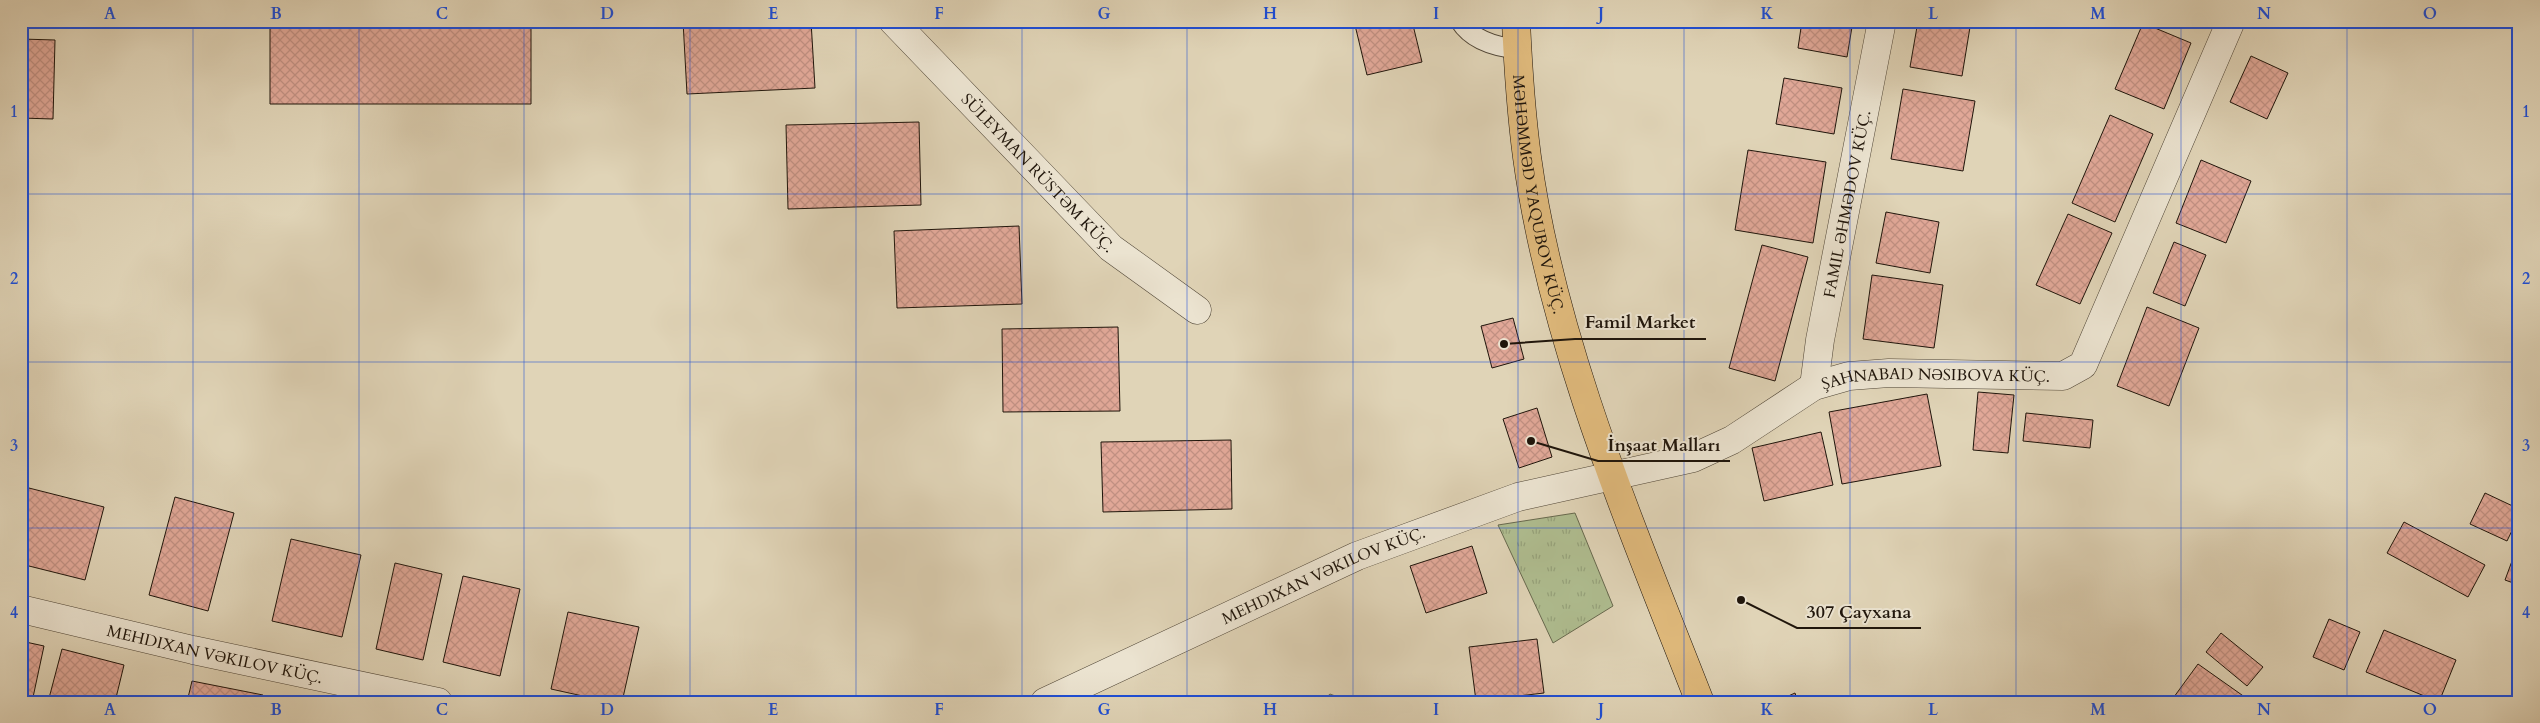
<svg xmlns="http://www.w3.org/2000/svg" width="2540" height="723" viewBox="0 0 2540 723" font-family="Cardo,serif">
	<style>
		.grass { fill: url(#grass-tufts); stroke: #67694e }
		.forest { fill: url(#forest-crowns); stroke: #67694e }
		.building { fill: url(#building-cross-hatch); stroke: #1f150b }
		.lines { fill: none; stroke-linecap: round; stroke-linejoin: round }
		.service-casing { stroke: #4f4536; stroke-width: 21 }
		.minor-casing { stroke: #4f4536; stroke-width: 29 }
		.primary-casing { stroke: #1f150b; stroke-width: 29 }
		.service { stroke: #ebe3d0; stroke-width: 19 }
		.minor { stroke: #ebe3d0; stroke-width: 28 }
		.primary { stroke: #e0ba7c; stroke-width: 28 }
		.grid { fill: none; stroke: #1d4ed8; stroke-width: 1; stroke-opacity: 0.55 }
		.labels { text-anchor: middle; stroke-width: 4; stroke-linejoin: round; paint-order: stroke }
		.street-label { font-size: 16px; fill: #1f150b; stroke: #ebe3d0 }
		.leader { fill: none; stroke: #1f150b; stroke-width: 2 }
		.callout-dot { fill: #1f150b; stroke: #ebe3d0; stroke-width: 2 }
		.callout-label { font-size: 18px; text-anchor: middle; font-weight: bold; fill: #1f150b; stroke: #ebe3d0; stroke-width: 4; stroke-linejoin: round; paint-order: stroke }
		.neatline { fill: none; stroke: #1d4ed8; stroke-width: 2 }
		.grid-label { font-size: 16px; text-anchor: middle; font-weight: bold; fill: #1d4ed8 }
	</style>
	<defs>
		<pattern id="grass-tufts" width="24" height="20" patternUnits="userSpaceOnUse" patternTransform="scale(1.25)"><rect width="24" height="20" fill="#afbd90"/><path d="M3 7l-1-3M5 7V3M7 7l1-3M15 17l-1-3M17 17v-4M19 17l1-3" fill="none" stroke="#96a27b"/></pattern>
		<pattern id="forest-crowns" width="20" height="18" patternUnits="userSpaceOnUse" patternTransform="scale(1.25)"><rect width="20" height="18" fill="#afbd90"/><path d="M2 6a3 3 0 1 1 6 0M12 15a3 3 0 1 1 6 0" fill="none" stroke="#96a27b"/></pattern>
		<pattern id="building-cross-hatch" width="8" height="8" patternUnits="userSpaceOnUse" patternTransform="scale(1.25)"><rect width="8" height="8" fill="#e1a898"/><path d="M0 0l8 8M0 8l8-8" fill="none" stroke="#c19082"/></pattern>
	</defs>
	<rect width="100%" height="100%" fill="#e0d4b7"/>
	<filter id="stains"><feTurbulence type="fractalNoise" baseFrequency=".004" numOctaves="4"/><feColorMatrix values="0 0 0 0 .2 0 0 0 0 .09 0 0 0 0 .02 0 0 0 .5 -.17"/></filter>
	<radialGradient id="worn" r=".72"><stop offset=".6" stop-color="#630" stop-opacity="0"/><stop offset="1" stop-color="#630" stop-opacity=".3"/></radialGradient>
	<path class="grass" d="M 1575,513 L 1613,606 L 1553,643 L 1498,525 Z"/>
	<path class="forest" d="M 1330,694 L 1351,702 L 1321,702 Z"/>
	<path class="building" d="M 683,21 L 811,21 L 815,88 L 687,94 Z
		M 1354,21 L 1412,21 L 1422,62 L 1367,75 Z
		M 1802,21 L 1853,21 L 1847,57 L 1798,48 Z
		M 1918,21 L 1971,21 L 1962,76 L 1910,67 Z
		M 2176,21 L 2193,21 L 2190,28 Z
		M 2143,23 L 2191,43 L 2164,109 L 2115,89 Z
		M 270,26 L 531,27 L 531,104 L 270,104 Z
		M 21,39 L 55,40 L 53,119 L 21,118 Z
		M 2251,56 L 2288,73 L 2267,119 L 2230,102 Z
		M 1784,78 L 1842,88 L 1834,134 L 1776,124 Z
		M 1903,89 L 1975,101 L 1963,171 L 1891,159 Z
		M 2110,115 L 2153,134 L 2115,222 L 2072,203 Z
		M 919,122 L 921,205 L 788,209 L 786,125 Z
		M 1748,150 L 1826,162 L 1813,243 L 1735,230 Z
		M 2201,160 L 2251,181 L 2226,243 L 2176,223 Z
		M 1886,212 L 1939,222 L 1930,273 L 1876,263 Z
		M 2068,214 L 2112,233 L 2080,304 L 2036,285 Z
		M 1019,226 L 1022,304 L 897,308 L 894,231 Z
		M 2174,242 L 2206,255 L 2185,306 L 2153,293 Z
		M 1762,245 L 1808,257 L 1775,381 L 1729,368 Z
		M 1872,275 L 1943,285 L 1934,348 L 1863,339 Z
		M 2147,307 L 2199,328 L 2169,406 L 2117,386 Z
		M 1513,318 L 1524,359 L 1492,368 L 1481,326 Z
		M 1118,327 L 1120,411 L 1003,412 L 1002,329 Z
		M 1978,392 L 2014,395 L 2008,453 L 1973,450 Z
		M 1927,394 L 1941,466 L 1842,484 L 1829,412 Z
		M 1537,408 L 1552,457 L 1519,468 L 1503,419 Z
		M 2026,413 L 2093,420 L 2090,448 L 2023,441 Z
		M 1821,432 L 1833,485 L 1764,501 L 1752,448 Z
		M 1231,440 L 1232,509 L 1103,512 L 1101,442 Z
		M 21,486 L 104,507 L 85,580 L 21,564 Z
		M 2485,493 L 2519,509 L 2519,516 L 2507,541 L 2470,524 Z
		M 175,497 L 234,513 L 208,611 L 149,595 Z
		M 2404,522 L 2485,565 L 2468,597 L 2387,553 Z
		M 291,539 L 361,555 L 342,637 L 272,621 Z
		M 2519,542 L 2519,585 L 2505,580 Z
		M 1472,546 L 1487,593 L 1426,613 L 1410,566 Z
		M 395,563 L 442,574 L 423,660 L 376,649 Z
		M 463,576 L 520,589 L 500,676 L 443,662 Z
		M 568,612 L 639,627 L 622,702 L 610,702 L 551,689 Z
		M 2329,619 L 2360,632 L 2344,670 L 2313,657 Z
		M 2384,630 L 2456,660 L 2439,702 L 2366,672 Z
		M 2221,633 L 2263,667 L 2247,686 L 2206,652 Z
		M 1537,639 L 1544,693 L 1476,701 L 1469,647 Z
		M 21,641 L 44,646 L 32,702 L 21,702 Z
		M 62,649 L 124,665 L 115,702 L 48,702 Z
		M 2198,664 L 2249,700 L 2248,702 L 2171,701 Z
		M 192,681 L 263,695 L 262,702 L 187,702 Z
		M 1795,693 L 1798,702 L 1775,702 Z"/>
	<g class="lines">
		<g class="service-casing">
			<path id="service" d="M 1460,21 C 1472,40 1496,47 1518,49"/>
		</g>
		<g class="minor-casing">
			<g id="minor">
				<path id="s1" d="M 893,21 L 1111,248 L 1197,310"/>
				<path id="s2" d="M 1814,386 L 1820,340 L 1882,21"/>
				<path id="s3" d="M 21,609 L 193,650 L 438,702"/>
				<path id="s4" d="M 1045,702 L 1357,556 L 1518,497 L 1693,458 L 1732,440 L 1814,386 L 1849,376 L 1889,373 L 2063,376 L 2083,365 L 2231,21"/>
			</g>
		</g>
		<g class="primary-casing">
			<g id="primary">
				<path id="s5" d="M 1516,21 C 1518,66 1521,112 1527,157 C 1552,342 1632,528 1700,702"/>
			</g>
		</g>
		<use href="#service" class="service"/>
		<use href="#minor" class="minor"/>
		<use href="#primary" class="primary"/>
	</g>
	<path class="grid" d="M 193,21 L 193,702M 359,21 L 359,702M 524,21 L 524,702M 690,21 L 690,702M 856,21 L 856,702M 1022,21 L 1022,702M 1187,21 L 1187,702M 1353,21 L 1353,702M 1518,21 L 1518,702M 1684,21 L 1684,702M 1850,21 L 1850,702M 2016,21 L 2016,702M 2181,21 L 2181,702M 2347,21 L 2347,702M 21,194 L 2519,194M 21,362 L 2519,362M 21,528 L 2519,528"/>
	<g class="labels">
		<g class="street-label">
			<text dy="6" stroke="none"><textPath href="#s1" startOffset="210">SÜLEYMAN RÜSTƏM KÜÇ.</textPath></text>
			<text dy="6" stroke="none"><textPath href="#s5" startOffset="175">MƏHƏMMƏD YAQUBOV KÜÇ.</textPath></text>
			<text dy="6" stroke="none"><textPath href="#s2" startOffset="185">FAMIL ƏHMƏDOV KÜÇ.</textPath></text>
			<text dy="6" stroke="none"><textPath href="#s4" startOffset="959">ŞAHNABAD NƏSIBOVA KÜÇ.</textPath></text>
			<text dy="6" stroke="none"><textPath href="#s4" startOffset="306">MEHDIXAN VƏKILOV KÜÇ.</textPath></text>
			<text dy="6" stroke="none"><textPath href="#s3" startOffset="199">MEHDIXAN VƏKILOV KÜÇ.</textPath></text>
		</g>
	</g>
	<path class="leader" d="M1504 344L1575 339H1706M1531 441L1598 461H1730M1741 600L1797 628H1921"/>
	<g class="callout-dot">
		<circle cx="1504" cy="344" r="5"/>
		<circle cx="1531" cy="441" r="5"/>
		<circle cx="1741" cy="600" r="5"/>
	</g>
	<g class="callout-label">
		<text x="1640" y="328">Famil Market</text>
		<text x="1664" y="451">İnşaat Malları</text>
		<text x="1859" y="618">307 Çayxana</text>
	</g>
	<rect width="2540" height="723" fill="none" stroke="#e0d4b7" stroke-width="55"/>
	<rect x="28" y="28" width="2484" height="668" class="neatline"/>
	<g class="grid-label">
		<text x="110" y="19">A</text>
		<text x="276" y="19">B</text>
		<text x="442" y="19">C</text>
		<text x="607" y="19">D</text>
		<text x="773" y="19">E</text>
		<text x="939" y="19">F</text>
		<text x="1104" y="19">G</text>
		<text x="1270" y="19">H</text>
		<text x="1436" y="19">I</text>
		<text x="1601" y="19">J</text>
		<text x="1767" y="19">K</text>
		<text x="1933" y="19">L</text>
		<text x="2098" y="19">M</text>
		<text x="2264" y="19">N</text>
		<text x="2430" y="19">O</text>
		<text x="14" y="117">1</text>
		<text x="2526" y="117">1</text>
		<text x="14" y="284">2</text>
		<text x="2526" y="284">2</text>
		<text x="14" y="451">3</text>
		<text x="2526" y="451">3</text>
		<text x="14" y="618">4</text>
		<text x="2526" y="618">4</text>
		<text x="110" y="715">A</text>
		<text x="276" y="715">B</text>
		<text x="442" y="715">C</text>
		<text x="607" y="715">D</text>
		<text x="773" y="715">E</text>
		<text x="939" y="715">F</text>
		<text x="1104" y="715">G</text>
		<text x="1270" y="715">H</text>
		<text x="1436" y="715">I</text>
		<text x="1601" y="715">J</text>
		<text x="1767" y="715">K</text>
		<text x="1933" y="715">L</text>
		<text x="2098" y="715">M</text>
		<text x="2264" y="715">N</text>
		<text x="2430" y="715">O</text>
	</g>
	<rect width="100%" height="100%" filter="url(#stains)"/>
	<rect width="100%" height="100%" fill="url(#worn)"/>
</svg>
